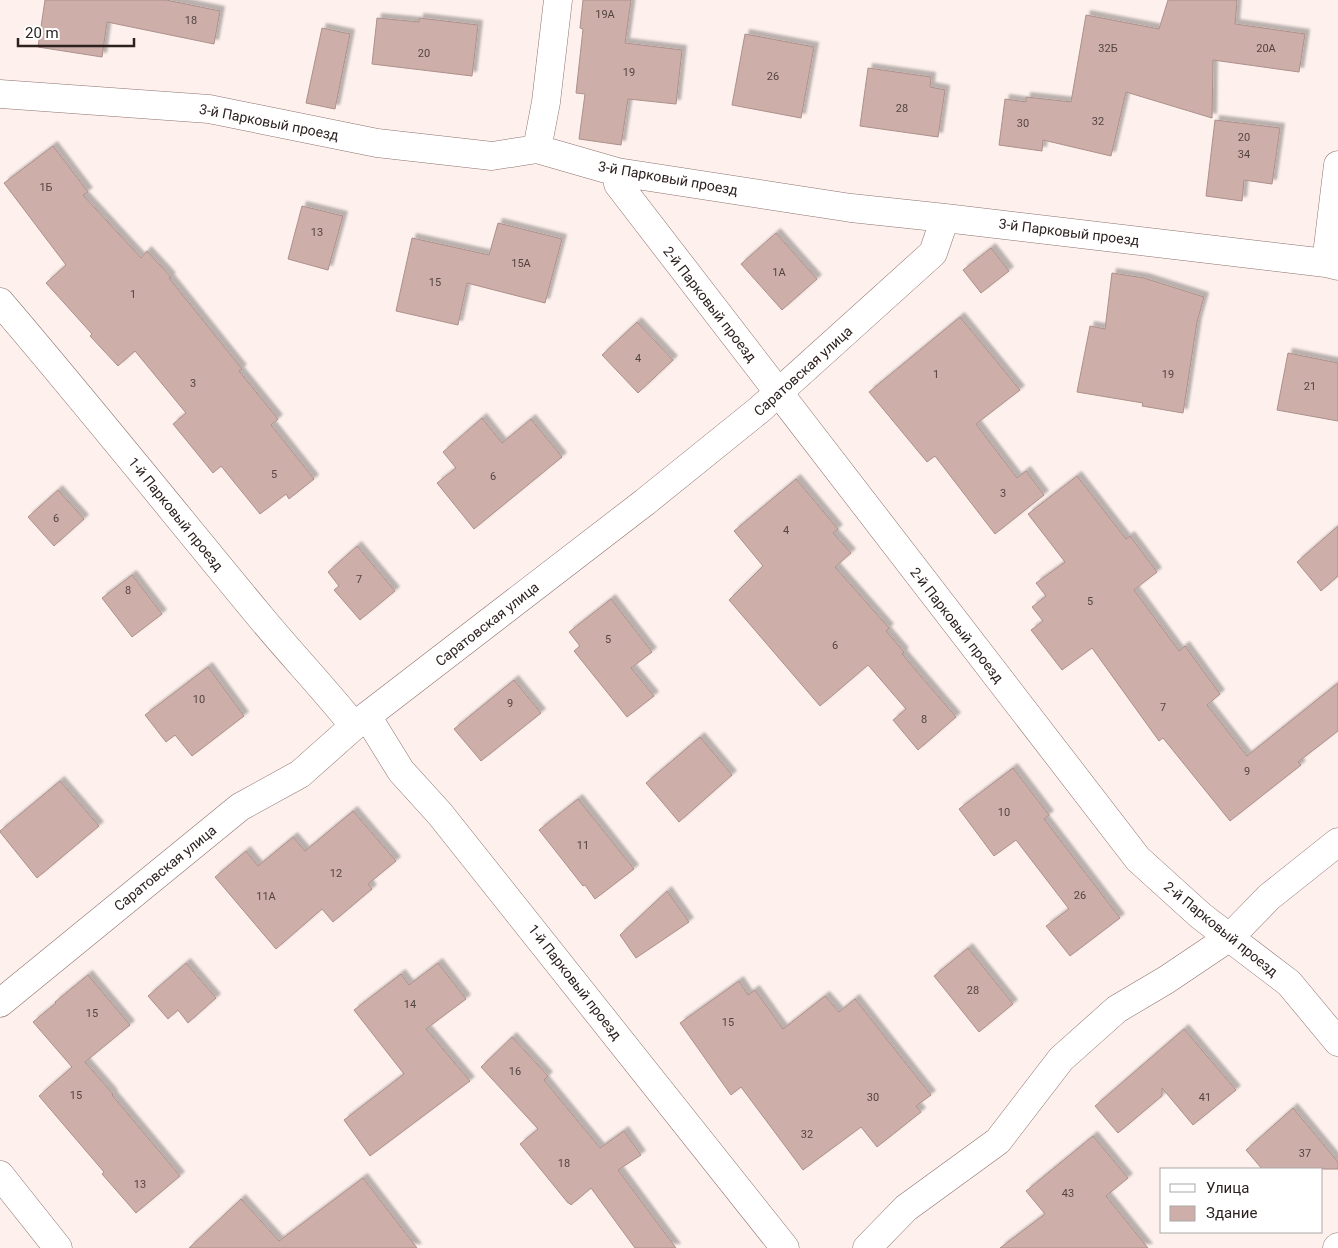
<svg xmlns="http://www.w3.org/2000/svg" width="1338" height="1248" viewBox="0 0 1338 1248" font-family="Roboto,sans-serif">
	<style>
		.building { fill: #cdaea9; stroke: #ad908b; filter: url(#shadow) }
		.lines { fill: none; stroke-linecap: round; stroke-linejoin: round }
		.minor-casing { stroke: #8e726d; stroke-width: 29 }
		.tertiary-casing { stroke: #8e726d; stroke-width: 29 }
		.minor { stroke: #fff; stroke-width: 28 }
		.tertiary { stroke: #fff; stroke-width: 28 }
		.labels { text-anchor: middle; stroke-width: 4.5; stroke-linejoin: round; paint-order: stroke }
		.number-label { font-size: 11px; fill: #554542 }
		.street-label { font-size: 14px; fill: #2d2220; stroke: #fff }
	</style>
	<defs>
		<filter id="shadow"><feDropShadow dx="4.5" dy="-4.5" stdDeviation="1" flood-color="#0004"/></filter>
	</defs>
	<rect width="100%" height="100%" fill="#fdf0ed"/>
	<path class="building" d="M 45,0 L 166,0 L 220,11 L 214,44 L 107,22 L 102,57 L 38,47 Z
		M 583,0 L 631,0 L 625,43 L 682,50 L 676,104 L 628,99 L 621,145 L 579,139 L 585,94 L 576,93 L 583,29 L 580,28 Z
		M 1168,0 L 1237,0 L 1235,24 L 1305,34 L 1299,72 L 1213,60 L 1212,118 L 1126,92 L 1111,156 L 1043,140 L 1042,151 L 999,145 L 1005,99 L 1026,102 L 1026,97 L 1071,102 L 1086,15 L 1159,29 Z
		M 377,18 L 419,22 L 419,18 L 478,25 L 472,76 L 372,64 Z
		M 322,28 L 350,34 L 335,109 L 306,103 Z
		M 745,34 L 814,47 L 801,118 L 732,105 Z
		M 868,68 L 931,77 L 930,87 L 945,90 L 938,137 L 860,126 Z
		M 1215,120 L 1280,128 L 1272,184 L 1244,180 L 1242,201 L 1206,196 Z
		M 53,146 L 88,192 L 83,195 L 141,258 L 147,251 L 171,277 L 169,278 L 242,369 L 239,371 L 278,419 L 271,425 L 314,479 L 289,499 L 286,494 L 260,514 L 221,466 L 213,473 L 173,424 L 186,413 L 135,351 L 118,366 L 90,336 L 92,334 L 46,283 L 66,265 L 4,183 Z
		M 302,206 L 343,216 L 328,270 L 288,259 Z
		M 498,223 L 562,239 L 545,303 L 467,283 L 458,325 L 396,311 L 412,238 L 489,255 Z
		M 776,233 L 817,279 L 782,310 L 741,264 Z
		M 991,248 L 1009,271 L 981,293 L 963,270 Z
		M 1112,273 L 1144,278 L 1204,297 L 1197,322 L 1183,413 L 1142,406 L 1143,403 L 1077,392 L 1090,326 L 1105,329 Z
		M 960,317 L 1020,390 L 976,424 L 1017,478 L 1026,471 L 1044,495 L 995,534 L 935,456 L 927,462 L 869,392 Z
		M 637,322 L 673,360 L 638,393 L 602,355 Z
		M 1288,353 L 1338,363 L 1338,421 L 1277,410 Z
		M 482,418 L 502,443 L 531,419 L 562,457 L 474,529 L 437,483 L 456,468 L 443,452 Z
		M 1077,476 L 1126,539 L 1130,536 L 1157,572 L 1134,590 L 1179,651 L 1185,646 L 1220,694 L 1207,705 L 1247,756 L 1338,683 L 1338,731 L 1298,762 L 1301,765 L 1230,821 L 1163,738 L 1159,741 L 1092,648 L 1062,670 L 1031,630 L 1043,621 L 1032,607 L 1046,596 L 1036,583 L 1065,562 L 1028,514 Z
		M 796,479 L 838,529 L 833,533 L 851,553 L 835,567 L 889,628 L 886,631 L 904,652 L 902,654 L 956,717 L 918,750 L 893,720 L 906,709 L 868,665 L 820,706 L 729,600 L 763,566 L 734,531 Z
		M 58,490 L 84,519 L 54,546 L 28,517 Z
		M 1338,526 L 1338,576 L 1321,591 L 1297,562 Z
		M 357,546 L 395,591 L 360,620 L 334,590 L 339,586 L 328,572 Z
		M 132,575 L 162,614 L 132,637 L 102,598 Z
		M 611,599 L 652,652 L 631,668 L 654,696 L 627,717 L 574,651 L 580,646 L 569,632 Z
		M 208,667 L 244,716 L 192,756 L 175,735 L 166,742 L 145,715 Z
		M 514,680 L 541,713 L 481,761 L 454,729 Z
		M 700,737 L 732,775 L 679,822 L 646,783 Z
		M 1013,768 L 1049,815 L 1044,819 L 1120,918 L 1070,956 L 1046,926 L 1069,909 L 1016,840 L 994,856 L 959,809 Z
		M 60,781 L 99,826 L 37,878 L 0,832 L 0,831 Z
		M 578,799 L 634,869 L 595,899 L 585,885 L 583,886 L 539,830 Z
		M 353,811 L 396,861 L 368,884 L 372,889 L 333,922 L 322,909 L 276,949 L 215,877 L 246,851 L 258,866 L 293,837 L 305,851 Z
		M 667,891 L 689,922 L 636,958 L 620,935 Z
		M 968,948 L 1013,1004 L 979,1032 L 934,976 Z
		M 186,963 L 216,998 L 188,1023 L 178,1010 L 168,1019 L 148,996 Z
		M 438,963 L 466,999 L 426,1029 L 470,1081 L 370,1156 L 344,1120 L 404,1074 L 354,1010 L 401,974 L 409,985 Z
		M 88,975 L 130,1025 L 85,1062 L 113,1094 L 112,1095 L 180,1176 L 136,1213 L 102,1174 L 104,1172 L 39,1096 L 72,1067 L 33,1022 L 56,1003 L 55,1002 Z
		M 739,981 L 748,995 L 755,990 L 783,1029 L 825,996 L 839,1012 L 855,999 L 931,1095 L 916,1106 L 921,1112 L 877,1147 L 861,1127 L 803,1170 L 741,1087 L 731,1095 L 680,1023 Z
		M 1184,1029 L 1236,1090 L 1193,1125 L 1162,1088 L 1162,1096 L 1118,1133 L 1095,1106 Z
		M 512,1037 L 548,1076 L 544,1080 L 600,1148 L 624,1131 L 641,1155 L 618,1170 L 676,1248 L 635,1248 L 591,1188 L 571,1205 L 569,1203 L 568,1203 L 520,1144 L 538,1129 L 481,1067 Z
		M 1293,1108 L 1338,1162 L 1338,1169 L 1262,1169 L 1246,1150 Z
		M 1093,1136 L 1128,1178 L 1106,1196 L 1148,1248 L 1000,1248 L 1045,1214 L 1026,1191 Z
		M 363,1178 L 417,1248 L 189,1248 L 241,1199 L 279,1241 Z"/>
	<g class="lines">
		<g class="minor-casing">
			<path id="minor" d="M 0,94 L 209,109 L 377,143 L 492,156 L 537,149 L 617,172 L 851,208 L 945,218 L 1326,263 L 1338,266
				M 537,149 L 546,102 L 558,0
				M 617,172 L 618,184 L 1138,859 L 1201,916 L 1289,983 L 1338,1042
				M 1326,263 L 1338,165
				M 0,302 C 88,405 172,510 258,614 C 289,652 323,687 354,726
				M 367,716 L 401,771 L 440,814 L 785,1248
				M 0,1003 L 240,807 L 300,774 L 354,726 L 645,502 L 759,410 L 933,253 L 945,218
				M 0,1175 L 58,1248
				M 867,1248 L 906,1208 L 998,1141 L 1061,1059 L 1117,1009 L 1166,980 L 1230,937 L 1269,897 L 1338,842"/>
		</g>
		<g class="tertiary-casing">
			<path id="tertiary" d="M 1337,1248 L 1338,1247"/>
		</g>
		<use href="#minor" class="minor"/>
		<use href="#tertiary" class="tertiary"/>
	</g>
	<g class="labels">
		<g class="number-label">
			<text x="605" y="18">19А</text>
			<text x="191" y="24">18</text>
			<text x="1108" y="52">32Б</text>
			<text x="1266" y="52">20А</text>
			<text x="424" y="57">20</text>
			<text x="629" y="76">19</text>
			<text x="773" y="80">26</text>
			<text x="902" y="112">28</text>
			<text x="1098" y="125">32</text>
			<text x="1023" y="127">30</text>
			<text x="1244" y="141">20</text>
			<text x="1244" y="158">34</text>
			<text x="46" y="191">1Б</text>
			<text x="317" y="236">13</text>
			<text x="521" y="267">15А</text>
			<text x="779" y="276">1А</text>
			<text x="435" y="286">15</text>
			<text x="133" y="298">1</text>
			<text x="638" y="362">4</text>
			<text x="936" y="378">1</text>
			<text x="1168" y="378">19</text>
			<text x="193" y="387">3</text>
			<text x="1310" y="390">21</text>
			<text x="274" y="478">5</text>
			<text x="493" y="480">6</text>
			<text x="1003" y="497">3</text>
			<text x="56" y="522">6</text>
			<text x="786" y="534">4</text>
			<text x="359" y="583">7</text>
			<text x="128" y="594">8</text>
			<text x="1090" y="605">5</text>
			<text x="608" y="643">5</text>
			<text x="835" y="649">6</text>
			<text x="199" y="703">10</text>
			<text x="510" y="707">9</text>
			<text x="1163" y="711">7</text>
			<text x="924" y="723">8</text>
			<text x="1247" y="775">9</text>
			<text x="1004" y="816">10</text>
			<text x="583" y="849">11</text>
			<text x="336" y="877">12</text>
			<text x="1080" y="899">26</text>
			<text x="266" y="900">11А</text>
			<text x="973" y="994">28</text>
			<text x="410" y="1008">14</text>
			<text x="92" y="1017">15</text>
			<text x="728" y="1026">15</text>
			<text x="515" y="1075">16</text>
			<text x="76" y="1099">15</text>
			<text x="873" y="1101">30</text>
			<text x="1205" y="1101">41</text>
			<text x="807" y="1138">32</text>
			<text x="1305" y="1157">37</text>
			<text x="564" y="1167">18</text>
			<text x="140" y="1188">13</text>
			<text x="1068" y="1197">43</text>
		</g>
		<g class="street-label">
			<text transform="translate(269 122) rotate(11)" y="5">3-й Парковый проезд</text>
			<text transform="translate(668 178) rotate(10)" y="5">3-й Парковый проезд</text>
			<text transform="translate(1069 232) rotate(7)" y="5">3-й Парковый проезд</text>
			<text transform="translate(710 304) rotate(52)" y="5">2-й Парковый проезд</text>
			<text transform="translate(803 371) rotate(-42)" y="5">Саратовская улица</text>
			<text transform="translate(176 514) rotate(51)" y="5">1-й Парковый проезд</text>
			<text transform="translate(487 624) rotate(-38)" y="5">Саратовская улица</text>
			<text transform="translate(957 625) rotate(52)" y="5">2-й Парковый проезд</text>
			<text transform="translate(165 868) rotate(-39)" y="5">Саратовская улица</text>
			<text transform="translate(1221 929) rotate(39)" y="5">2-й Парковый проезд</text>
			<text transform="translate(575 982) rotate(52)" y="5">1-й Парковый проезд</text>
		</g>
	</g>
	<rect x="1160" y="1168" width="162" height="65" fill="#ffffff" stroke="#aba7a6"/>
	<rect x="1170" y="1184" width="25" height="8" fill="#ffffff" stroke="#aba7a6"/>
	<text x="1206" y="1193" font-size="15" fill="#2d2220">Улица</text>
	<rect x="1170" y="1206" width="25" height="15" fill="#cdaea9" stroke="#aba7a6"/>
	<text x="1206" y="1218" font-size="15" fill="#2d2220">Здание</text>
	<path d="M18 38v8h116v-8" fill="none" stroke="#2d2220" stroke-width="2.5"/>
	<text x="25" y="38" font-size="15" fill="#2d2220" stroke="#ffffff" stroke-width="4" paint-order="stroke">20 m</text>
</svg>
